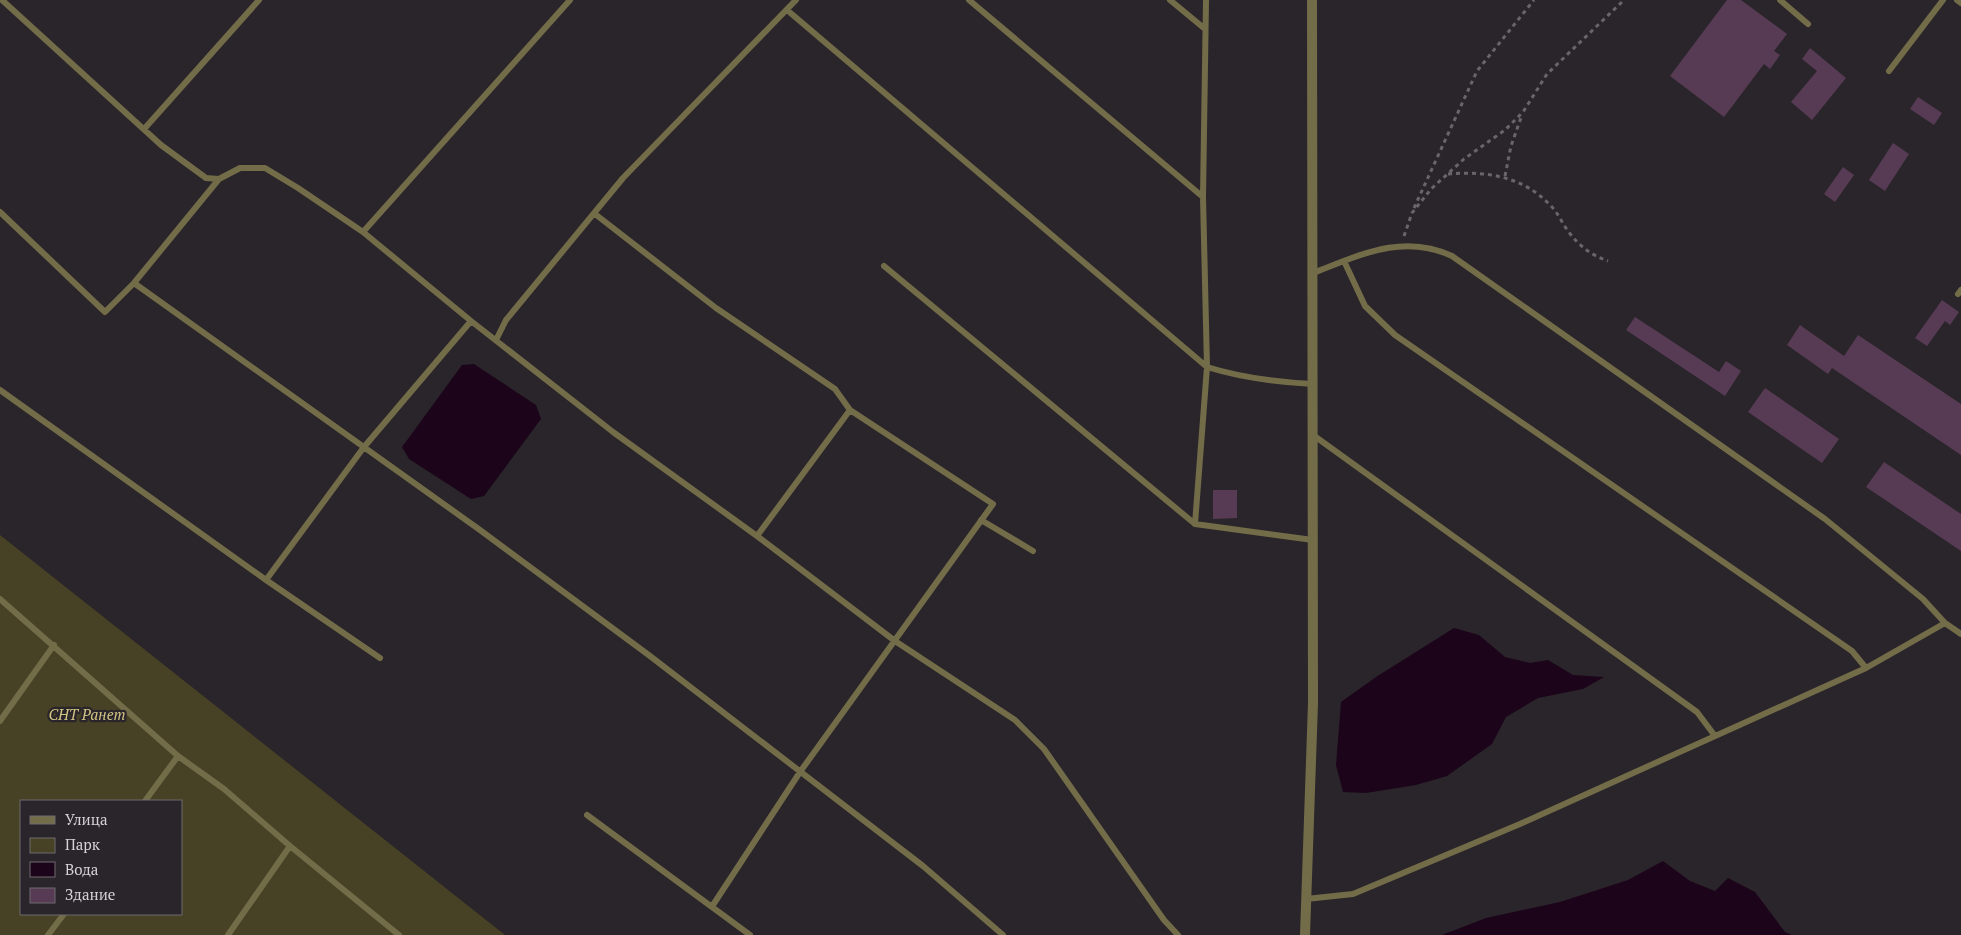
<svg xmlns="http://www.w3.org/2000/svg" width="1961" height="935" viewBox="0 0 1961 935" font-family="'PT Serif',serif">
	<style>
		.green { fill: #474125; fill-rule: evenodd }
		.water { fill: #1c051b }
		.building { fill: #573b54 }
		.lines { fill: none; stroke-linecap: round; stroke-linejoin: round }
		.path { stroke: #6a6569; stroke-width: 3; stroke-dasharray: 4 4; stroke-linecap: butt }
		.service { stroke: #736c49; stroke-width: 6 }
		.minor { stroke: #736c49; stroke-width: 10 }
		.labels { text-anchor: middle; stroke-width: 4.5; stroke-linejoin: round; paint-order: stroke }
		.park-label { font-size: 15px; font-style: italic; fill: #d2c584; stroke: #2a252a }
	</style>
	<rect width="100%" height="100%" fill="#2a252a"/>
	<path class="green" d="M 0,535 L 505,935 L 0,935 ZM 21,801 L 181,801 L 181,914 L 21,914 Z"/>
	<path class="water" d="M 474,364 L 536,405 L 541,419 L 484,496 L 471,499 L 409,459 L 402,447 L 462,365 Z
		M 1454,628 L 1479,635 L 1505,657 L 1530,663 L 1548,660 L 1573,675 L 1604,677 L 1583,689 L 1538,698 L 1506,717 L 1492,744 L 1447,776 L 1416,785 L 1366,793 L 1343,792 L 1336,765 L 1341,702 L 1376,677 Z
		M 1663,861 L 1690,881 L 1715,891 L 1728,878 L 1755,892 L 1785,932 L 1792,935 L 1442,935 L 1486,918 L 1560,902 L 1628,880 Z"/>
	<path class="building" d="M 1727,0 L 1741,0 L 1787,34 L 1774,51 L 1780,55 L 1770,69 L 1764,64 L 1724,117 L 1670,76 Z
		M 1810,48 L 1846,78 L 1812,120 L 1791,102 L 1817,71 L 1802,59 Z
		M 1918,97 L 1942,113 L 1934,125 L 1910,109 Z
		M 1893,143 L 1909,154 L 1885,191 L 1869,180 Z
		M 1843,167 L 1854,175 L 1835,202 L 1824,194 Z
		M 1942,300 L 1959,312 L 1950,325 L 1945,321 L 1927,346 L 1915,338 Z
		M 1635,317 L 1719,372 L 1726,361 L 1741,371 L 1725,396 L 1626,330 Z
		M 1800,325 L 1844,356 L 1858,335 L 1961,404 L 1961,455 L 1832,368 L 1828,374 L 1787,345 Z
		M 1765,388 L 1839,439 L 1822,463 L 1748,412 Z
		M 1884,462 L 1961,514 L 1961,551 L 1866,487 Z
		M 1213,490 L 1237,490 L 1237,518 L 1213,519 Z"/>
	<g class="lines">
		<path class="path" d="M 1448,174 C 1487,171 1523,176 1551,206 C 1558,213 1562,223 1568,231 C 1579,246 1591,255 1608,261
			M 1505,176 L 1511,146 L 1522,115
			M 1414,208 L 1477,71 L 1534,0
			M 1404,236 L 1412,213 L 1431,189 L 1464,159 L 1505,130 L 1523,112 L 1547,74 L 1624,0"/>
		<path class="service" d="M 2,0 L 161,145 L 206,178 L 219,179 L 240,168 L 265,168 L 298,188 L 363,232 L 471,321 L 613,432 L 757,536 L 895,641 L 1015,720 L 1044,749 L 1164,920 L 1178,935
			M 969,0 L 1203,197
			M 1170,0 L 1205,29
			M 1780,0 L 1808,24
			M 1957,0 L 1961,3
			M 787,10 L 1207,367 C 1242,378 1276,382 1313,384
			M 1889,71 L 1943,0
			M 145,128 L 259,0
			M 0,212 L 105,312 L 134,283 L 219,179
			M 595,214 L 716,308 L 835,389 L 850,410 L 993,504 L 800,772 L 713,905
			M 363,232 L 570,0
			M 1344,261 L 1365,306 L 1395,335 L 1852,651 L 1866,668
			M 884,266 L 1195,524 L 1313,540
			M 1313,273 C 1360,255 1403,233 1452,256 L 1825,519 L 1923,599 L 1945,623 L 1961,634
			M 134,283 L 480,530 L 650,656 L 923,866 L 1003,935
			M 1958,294 L 1961,290
			M 496,340 L 506,320 L 623,178 L 796,0
			M 0,390 L 266,580 L 380,658
			M 1313,435 L 1697,712 L 1715,736
			M 981,520 L 1033,551
			M 1195,524 L 1207,367 L 1203,197 L 1206,0
			M 757,536 L 850,410
			M 266,580 L 364,447 L 471,321
			M 0,599 L 178,756 L 224,789 L 290,846 L 399,935
			M 0,721 L 54,645
			M 145,801 L 178,756
			M 587,815 L 750,935
			M 1306,899 L 1353,894 L 1520,824 L 1866,668 L 1945,623
			M 48,935 L 64,914
			M 228,935 L 290,846"/>
		<path class="minor" d="M 1305,935 L 1313,703 L 1312,0"/>
	</g>
	<g class="labels">
		<g class="park-label">
			<text x="87" y="720">СНТ Ранет</text>
		</g>
	</g>
	<rect x="20" y="800" width="162" height="115" fill="#2a252a" stroke="#6e6a6e"/>
	<rect x="30" y="816" width="25" height="8" fill="#736c49" stroke="#6e6a6e"/>
	<text x="65" y="825" font-size="15" fill="#d5d1d4">Улица</text>
	<rect x="30" y="838" width="25" height="15" fill="#474125" stroke="#6e6a6e"/>
	<text x="65" y="850" font-size="15" fill="#d5d1d4">Парк</text>
	<rect x="30" y="862" width="25" height="15" fill="#1c051b" stroke="#6e6a6e"/>
	<text x="65" y="875" font-size="15" fill="#d5d1d4">Вода</text>
	<rect x="30" y="888" width="25" height="15" fill="#573b54" stroke="#6e6a6e"/>
	<text x="65" y="900" font-size="15" fill="#d5d1d4">Здание</text>
</svg>
